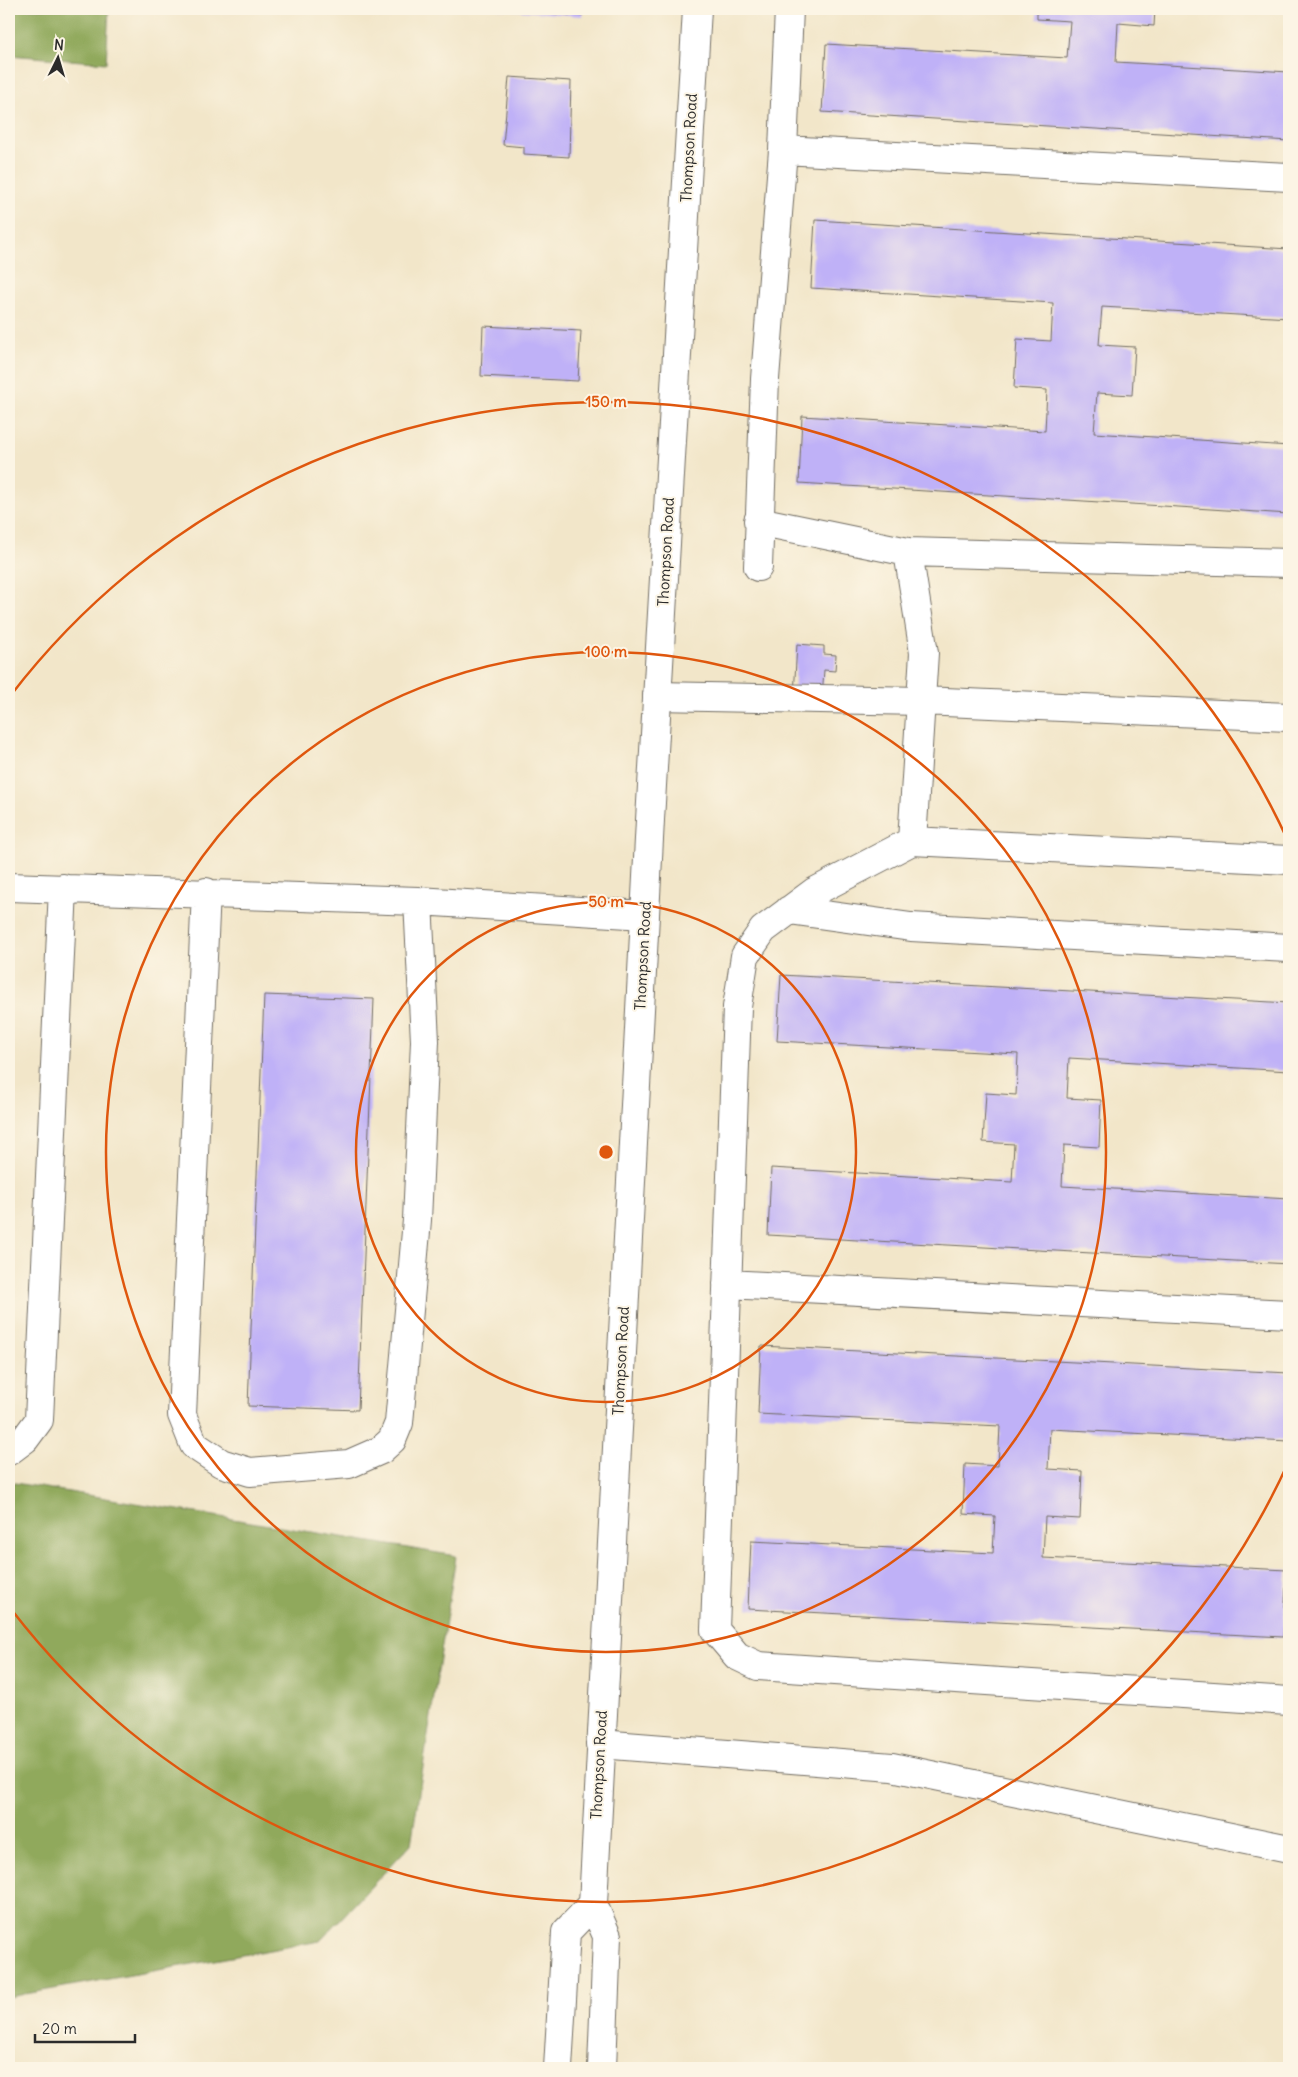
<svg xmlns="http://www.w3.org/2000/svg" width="1298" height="2077" viewBox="0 0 1298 2077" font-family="Delius,sans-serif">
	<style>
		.forest { fill: #90a95b; stroke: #5e6a43 }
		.building { fill: #bfb1f7 }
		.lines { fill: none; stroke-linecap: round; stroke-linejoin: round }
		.minor-casing { stroke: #716c62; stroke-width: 30 }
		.major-casing { stroke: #716c62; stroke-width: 30 }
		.minor { stroke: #fff; stroke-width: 28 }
		.major { stroke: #fff; stroke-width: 28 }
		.ring { fill: none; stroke: #df570e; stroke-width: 2.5 }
		.labels { text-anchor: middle; stroke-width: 4; stroke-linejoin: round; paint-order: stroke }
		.street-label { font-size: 15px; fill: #2b2b2b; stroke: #fcf5e5 }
		.centre { fill: #df570e; stroke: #fcf5e5; stroke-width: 2.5 }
		.ring-label { font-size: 15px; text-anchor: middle; font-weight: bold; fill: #df570e; stroke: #fcf5e5; stroke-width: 4; stroke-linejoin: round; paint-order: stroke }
	</style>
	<rect width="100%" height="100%" fill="#fcf5e5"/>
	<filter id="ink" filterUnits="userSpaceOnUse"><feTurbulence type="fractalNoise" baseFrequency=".02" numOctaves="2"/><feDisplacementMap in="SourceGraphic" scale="10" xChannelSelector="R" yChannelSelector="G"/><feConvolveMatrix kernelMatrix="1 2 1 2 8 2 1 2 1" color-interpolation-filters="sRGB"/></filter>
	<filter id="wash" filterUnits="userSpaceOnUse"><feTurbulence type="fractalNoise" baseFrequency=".0096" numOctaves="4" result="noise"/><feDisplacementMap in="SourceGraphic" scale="20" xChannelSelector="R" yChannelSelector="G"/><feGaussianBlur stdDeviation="1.12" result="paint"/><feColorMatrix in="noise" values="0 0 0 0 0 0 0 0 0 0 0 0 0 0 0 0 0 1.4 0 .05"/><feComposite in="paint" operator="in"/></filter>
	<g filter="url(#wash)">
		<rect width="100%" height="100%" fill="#f2e6c9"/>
		<path class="forest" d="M 9,9 L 109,9 L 106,63 L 9,55 Z
			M 9,1482 L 456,1556 L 411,1844 L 320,1941 L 9,1997 Z"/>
		<g id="blocks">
			<path class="building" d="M 497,9 L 583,9 L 582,16 Z
				M 1037,9 L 1155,9 L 1154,26 L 1118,23 L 1116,62 L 1289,72 L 1289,141 L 822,112 L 826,44 L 1067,58 L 1070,21 L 1037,19 Z
				M 509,77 L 571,81 L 569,157 L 524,154 L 524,147 L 503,145 Z
				M 815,220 L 1289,249 L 1289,318 L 1102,307 L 1099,345 L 1135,347 L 1132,395 L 1097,393 L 1094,433 L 1289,446 L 1289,514 L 799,483 L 802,416 L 1045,431 L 1047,390 L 1014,388 L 1017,339 L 1051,341 L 1053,303 L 811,288 Z
				M 483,326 L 581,331 L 578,381 L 481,376 Z
				M 797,644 L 824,646 L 824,654 L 836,655 L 835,671 L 824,670 L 822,697 L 794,695 Z
				M 781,975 L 1289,1003 L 1289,1071 L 1069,1058 L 1067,1098 L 1101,1100 L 1099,1147 L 1064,1145 L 1062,1186 L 1289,1199 L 1289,1264 L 768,1235 L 771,1168 L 1012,1182 L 1014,1144 L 983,1142 L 986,1093 L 1016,1095 L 1018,1054 L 777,1041 Z
				M 264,995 L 374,999 L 358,1410 L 248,1406 Z
				M 761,1346 L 1289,1373 L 1289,1441 L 1050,1429 L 1048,1469 L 1082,1471 L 1080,1519 L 1045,1517 L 1043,1558 L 1287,1570 L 1283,1637 L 748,1609 L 751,1541 L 993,1553 L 995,1516 L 963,1514 L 965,1464 L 998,1466 L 1000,1426 L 758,1414 Z"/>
		</g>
	</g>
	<g filter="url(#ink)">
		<use href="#blocks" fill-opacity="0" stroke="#716c62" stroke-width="1"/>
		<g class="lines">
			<g class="minor-casing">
				<path id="minor" d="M 783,150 L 1289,177
					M 758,521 L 908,552 L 1289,563
					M 908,552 L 924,653 L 912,841
					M 758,567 L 765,379 L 783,150 L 789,9
					M 657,696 L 922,701 L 1289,717
					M 1289,860 L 912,841 L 814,892 L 763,930 L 745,956 L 737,1007 L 715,1630 L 737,1656 L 758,1666 L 1289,1701
					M 9,887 L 418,901 L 645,915
					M 206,892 L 182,1415 L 194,1445 L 221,1463 L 250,1472 L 349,1464 L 381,1450 L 392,1440 L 399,1423 L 417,1220 L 425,1041 L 418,901
					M 789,910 L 911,927 L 1289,948
					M 727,1284 L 1289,1314
					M 9,1451 L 25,1439 L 39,1420 L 63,888
					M 600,1744 L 892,1767 L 1289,1849"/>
			</g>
			<g class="major-casing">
				<path id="major" d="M 558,2068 L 566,1932 L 593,1904
					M 602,2068 L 607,1936 L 593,1904 L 650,820 L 697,9"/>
			</g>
			<use href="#minor" class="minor"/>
			<use href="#major" class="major"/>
		</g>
	</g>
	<g class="ring">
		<circle cx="606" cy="1152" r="250"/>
		<circle cx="606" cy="1152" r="500"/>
		<path d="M1288 1463A750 750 0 0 1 11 1609M11 695A750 750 0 0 1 1288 841"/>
	</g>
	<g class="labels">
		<g class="street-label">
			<text transform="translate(689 148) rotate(-87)" y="5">Thompson Road</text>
			<text transform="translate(666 552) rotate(-87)" y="5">Thompson Road</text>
			<text transform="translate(643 956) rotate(-87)" y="5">Thompson Road</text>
			<text transform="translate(621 1361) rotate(-87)" y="5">Thompson Road</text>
			<text transform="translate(599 1765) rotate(-87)" y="5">Thompson Road</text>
		</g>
	</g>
	<circle cx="606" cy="1152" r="8" class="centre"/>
	<g class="ring-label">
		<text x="606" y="407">150 m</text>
		<text x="606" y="657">100 m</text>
		<text x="606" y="907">50 m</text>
	</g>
	<rect width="1298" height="2077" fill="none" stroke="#fcf5e5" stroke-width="30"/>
	<g transform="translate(58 58) rotate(5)" stroke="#fcf5e5" stroke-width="4" paint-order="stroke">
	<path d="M0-4L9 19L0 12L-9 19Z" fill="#2b2b2b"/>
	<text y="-8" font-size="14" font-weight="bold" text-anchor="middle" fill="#2b2b2b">N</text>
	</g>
	<path d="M35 2034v8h100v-8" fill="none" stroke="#2b2b2b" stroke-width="2.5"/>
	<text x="42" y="2034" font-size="15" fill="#2b2b2b" stroke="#fcf5e5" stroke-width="4" paint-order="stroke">20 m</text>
</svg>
